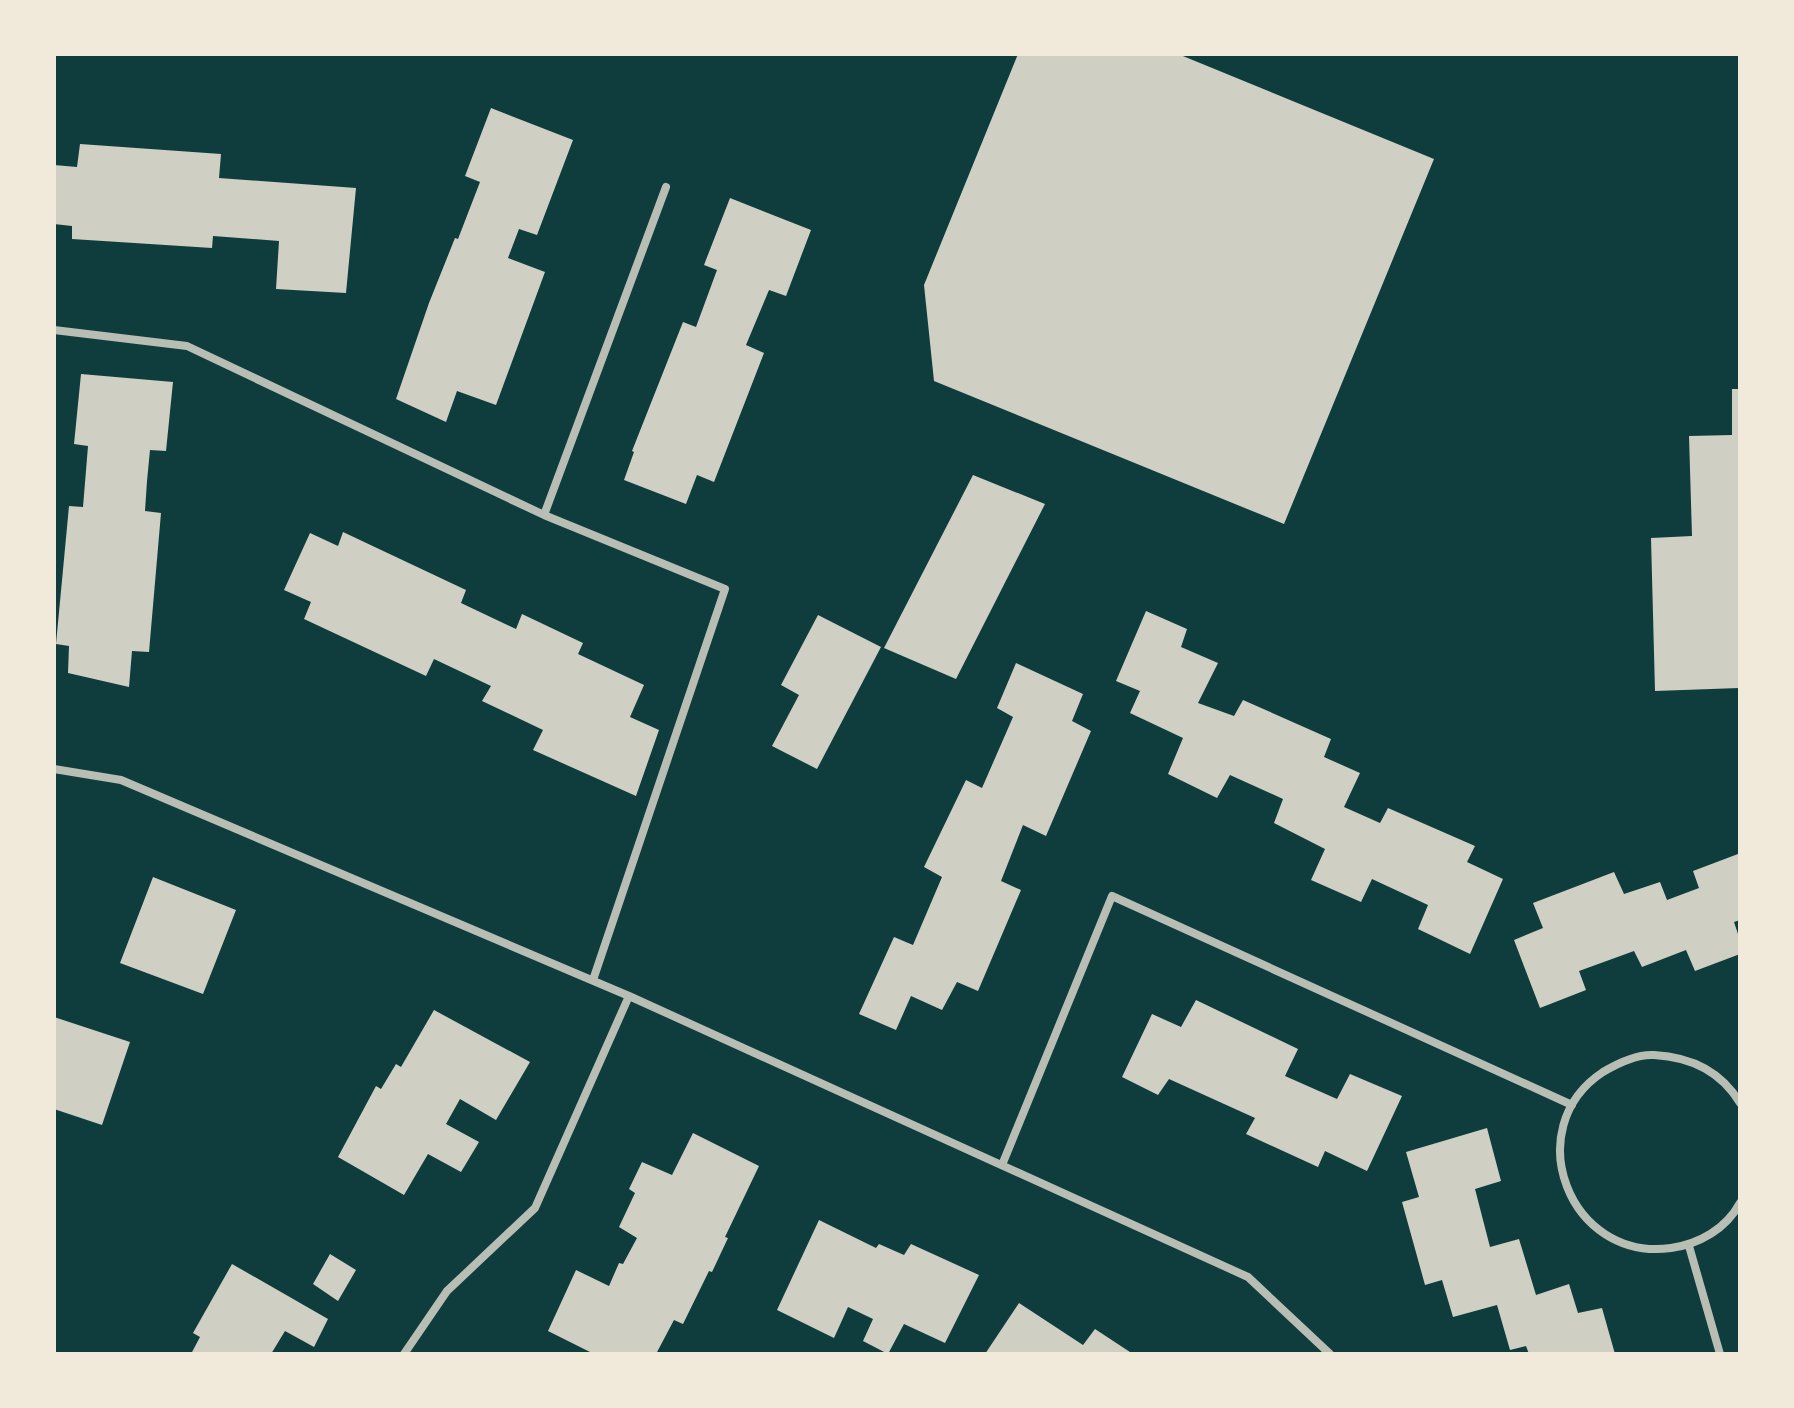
<svg xmlns="http://www.w3.org/2000/svg" width="1794" height="1408" viewBox="0 0 1794 1408" font-family="'Work Sans',sans-serif">
	<style>
		.building { fill: #cfcfc3 }
		.lines { fill: none; stroke-linecap: round; stroke-linejoin: round }
		.minor { stroke: #b8beb3; stroke-width: 8 }
	</style>
	<rect width="100%" height="100%" fill="#0f3d3e"/>
	<path class="building" d="M 1018,54 L 1178,54 L 1434,159 L 1284,524 L 934,381 L 924,285 Z
		M 491,108 L 573,140 L 537,235 L 519,229 L 508,258 L 545,272 L 496,405 L 457,391 L 446,422 L 396,399 L 429,303 L 455,238 L 458,239 L 480,182 L 465,176 Z
		M 80,144 L 221,154 L 219,178 L 356,188 L 346,293 L 276,289 L 279,241 L 213,236 L 212,248 L 72,239 L 72,226 L 54,224 L 54,165 L 77,167 Z
		M 730,198 L 811,230 L 786,296 L 769,290 L 746,345 L 764,353 L 714,482 L 697,475 L 686,504 L 624,480 L 634,452 L 632,451 L 683,322 L 696,327 L 717,270 L 704,265 Z
		M 81,374 L 173,382 L 166,451 L 150,450 L 147,481 L 145,511 L 161,513 L 149,652 L 132,651 L 129,687 L 68,673 L 69,646 L 56,644 L 69,506 L 83,507 L 88,446 L 74,444 Z
		M 1732,389 L 1740,389 L 1739,688 L 1655,691 L 1651,538 L 1692,536 L 1689,436 L 1732,435 Z
		M 973,475 L 1045,504 L 956,679 L 884,648 Z
		M 343,532 L 466,590 L 461,603 L 516,629 L 522,614 L 583,643 L 578,654 L 644,685 L 630,717 L 659,730 L 636,796 L 533,750 L 543,730 L 482,701 L 491,686 L 434,659 L 426,676 L 304,619 L 311,602 L 284,590 L 310,533 L 338,546 Z
		M 1146,611 L 1187,629 L 1181,647 L 1218,663 L 1198,703 L 1234,716 L 1243,700 L 1331,739 L 1324,757 L 1360,773 L 1344,807 L 1380,823 L 1388,808 L 1475,846 L 1467,862 L 1503,879 L 1470,954 L 1418,929 L 1428,905 L 1372,879 L 1361,902 L 1311,880 L 1325,849 L 1274,823 L 1283,799 L 1230,775 L 1217,798 L 1168,774 L 1183,738 L 1130,713 L 1140,691 L 1116,681 Z
		M 818,615 L 881,647 L 817,769 L 772,746 L 799,695 L 781,685 Z
		M 1016,663 L 1083,694 L 1072,721 L 1091,731 L 1046,836 L 1023,825 L 1001,881 L 1021,890 L 978,991 L 957,982 L 942,1010 L 911,996 L 896,1030 L 859,1014 L 894,937 L 913,945 L 942,877 L 924,867 L 966,780 L 982,788 L 1013,717 L 997,708 Z
		M 1738,854 L 1740,861 L 1740,920 L 1734,922 L 1740,940 L 1740,954 L 1695,971 L 1686,950 L 1642,967 L 1634,951 L 1579,971 L 1586,990 L 1540,1008 L 1514,940 L 1543,928 L 1533,903 L 1614,872 L 1624,894 L 1660,882 L 1667,900 L 1699,888 L 1693,871 Z
		M 153,877 L 236,910 L 203,994 L 120,963 Z
		M 1196,1000 L 1298,1049 L 1285,1076 L 1337,1099 L 1350,1074 L 1402,1096 L 1367,1171 L 1325,1151 L 1318,1167 L 1246,1134 L 1255,1118 L 1169,1079 L 1158,1095 L 1122,1077 L 1152,1014 L 1181,1027 Z
		M 434,1010 L 530,1062 L 496,1120 L 460,1099 L 446,1124 L 479,1142 L 461,1172 L 428,1154 L 404,1195 L 338,1157 L 376,1086 L 381,1089 L 396,1064 L 401,1067 Z
		M 54,1017 L 130,1042 L 102,1125 L 54,1109 Z
		M 1487,1128 L 1501,1181 L 1475,1189 L 1490,1247 L 1519,1239 L 1536,1295 L 1569,1284 L 1578,1313 L 1602,1308 L 1615,1354 L 1529,1354 L 1526,1346 L 1510,1350 L 1497,1305 L 1453,1317 L 1442,1280 L 1425,1285 L 1402,1202 L 1419,1197 L 1406,1152 Z
		M 693,1133 L 759,1166 L 725,1237 L 728,1238 L 712,1272 L 709,1271 L 683,1324 L 674,1320 L 656,1354 L 594,1354 L 548,1331 L 576,1270 L 609,1286 L 619,1263 L 623,1264 L 637,1238 L 619,1227 L 635,1193 L 629,1189 L 642,1162 L 672,1175 Z
		M 819,1220 L 876,1248 L 879,1244 L 904,1255 L 911,1244 L 979,1275 L 945,1343 L 904,1324 L 888,1354 L 863,1341 L 873,1319 L 848,1307 L 834,1338 L 777,1310 Z
		M 330,1254 L 356,1270 L 338,1301 L 313,1284 Z
		M 232,1264 L 328,1319 L 314,1347 L 285,1331 L 271,1354 L 191,1354 L 200,1337 L 193,1333 Z
		M 1019,1303 L 1083,1345 L 1095,1329 L 1133,1354 L 985,1354 Z"/>
	<g class="lines">
		<path class="minor" d="M 54,330 L 187,346 L 544,515 L 725,589 L 593,980
			M 544,515 L 666,187
			M 54,769 L 121,780 L 629,996 L 1248,1277 L 1330,1354
			M 1740,1103 C 1721,1071 1690,1057 1654,1055 C 1636,1054 1618,1063 1603,1072 C 1518,1128 1569,1262 1671,1248 C 1699,1244 1726,1229 1740,1203
			M 1002,1165 L 1112,896 L 1572,1105
			M 1689,1246 L 1720,1354
			M 404,1354 L 447,1291 L 535,1208 L 629,996"/>
	</g>
	<rect width="1794" height="1408" fill="none" stroke="#f1e9da" stroke-width="112"/>
</svg>
